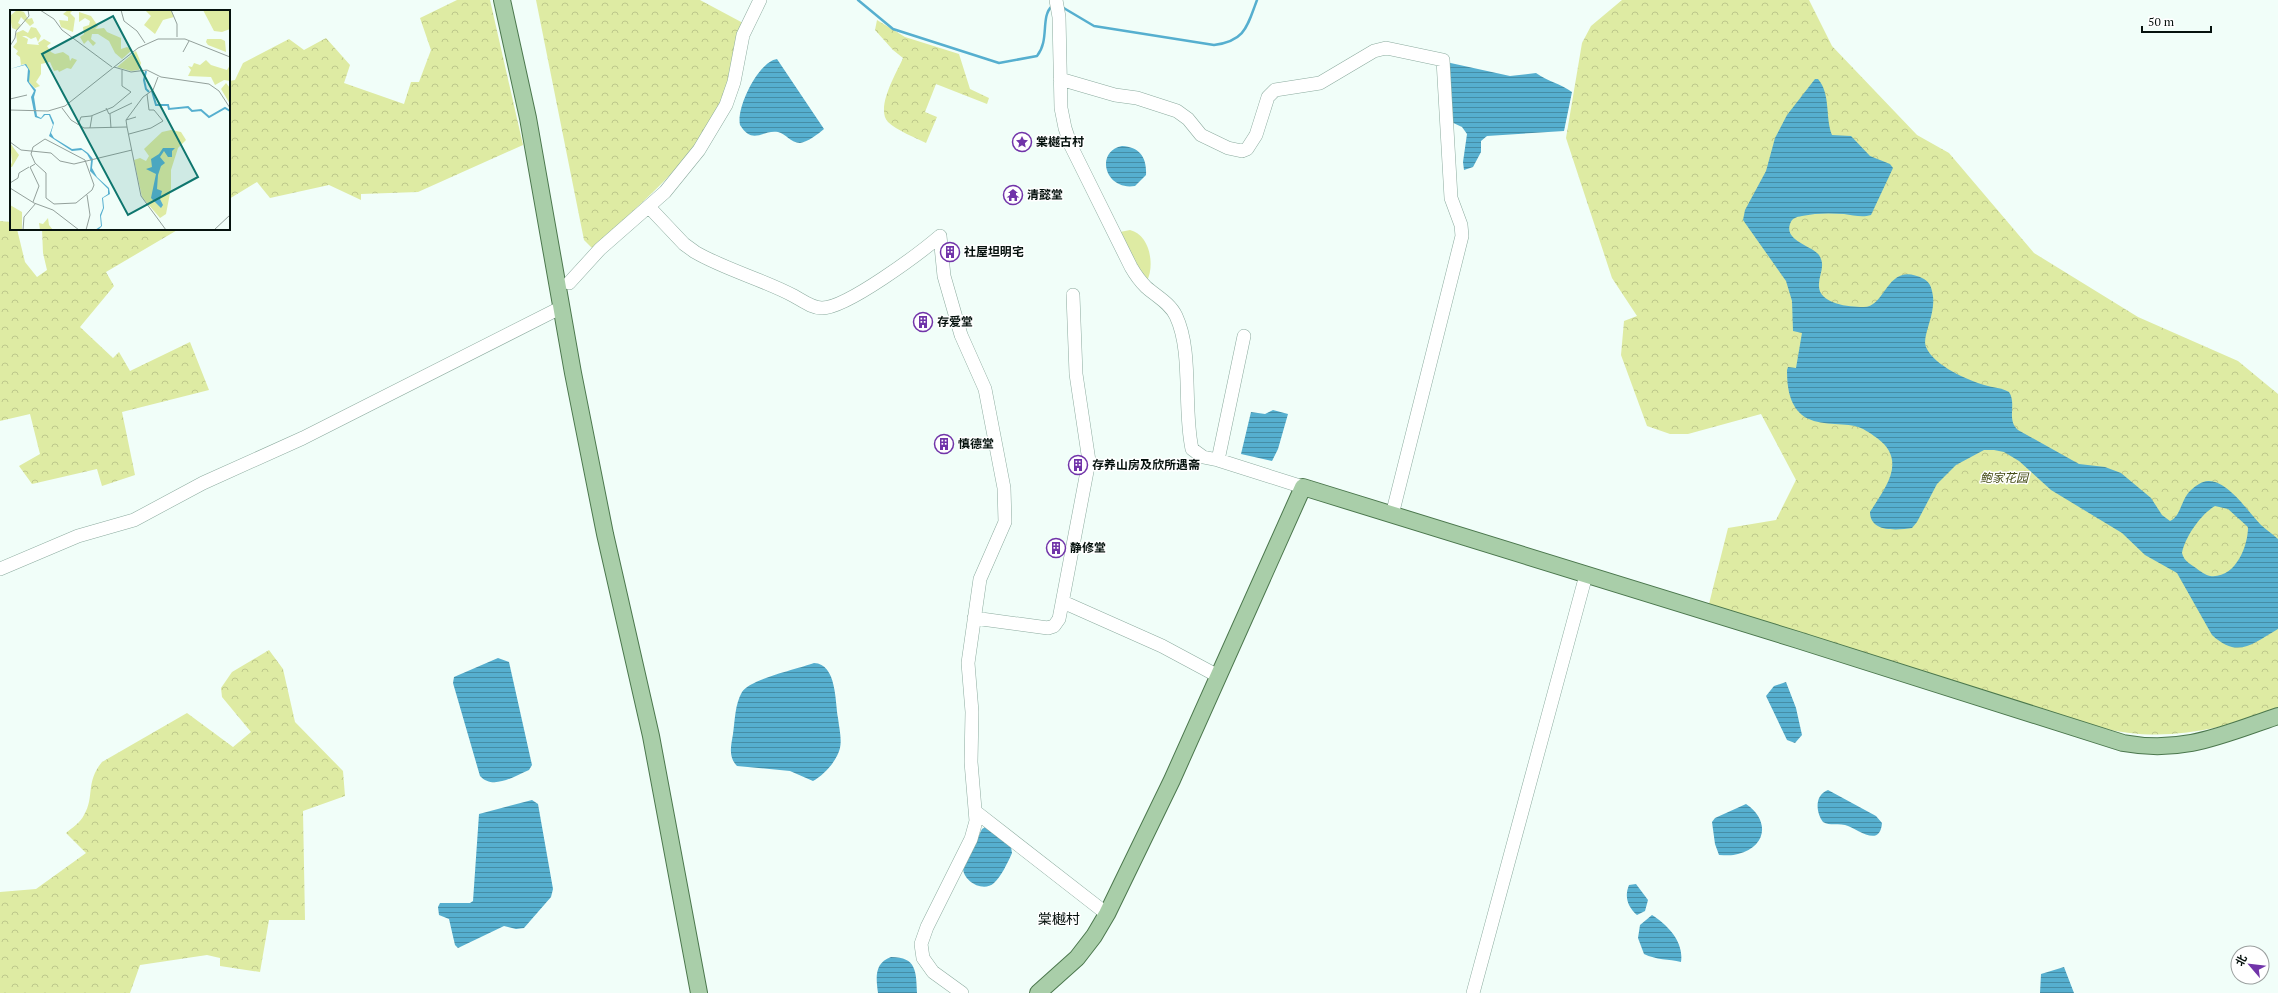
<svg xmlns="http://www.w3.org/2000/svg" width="2278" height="993" viewBox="0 0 2278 993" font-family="'PT Serif','Noto Sans SC',serif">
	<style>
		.grass { fill: #deeba3 }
		.forest { fill: url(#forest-crowns) }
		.water { fill: url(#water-rules); fill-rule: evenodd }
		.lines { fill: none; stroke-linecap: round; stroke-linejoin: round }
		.stream { stroke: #56afcf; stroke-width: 2.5 }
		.minor-casing { stroke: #8cab9f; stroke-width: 14 }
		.major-casing { stroke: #4b774d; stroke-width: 18 }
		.minor { stroke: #fff; stroke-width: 13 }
		.major { stroke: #a9cea9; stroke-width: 16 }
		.labels { text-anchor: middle; stroke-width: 3; stroke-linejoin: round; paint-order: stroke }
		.poi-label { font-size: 12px; font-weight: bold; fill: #06120e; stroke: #fff; text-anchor: start }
		.park-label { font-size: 12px; font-style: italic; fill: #444c16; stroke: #fff }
		.quarter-label { font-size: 14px; fill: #06120e; stroke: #fff }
		.inset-river { fill: none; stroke: #56afcf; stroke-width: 2 }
		.inset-road { fill: none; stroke: #93a09b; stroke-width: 1 }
		.view { fill: #0f766e; fill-opacity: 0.15; stroke: #0f766e; stroke-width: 2 }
		.inset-edge { fill: none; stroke: #06120e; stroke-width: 2 }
	</style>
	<defs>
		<pattern id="forest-crowns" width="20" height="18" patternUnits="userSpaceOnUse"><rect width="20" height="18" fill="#deeba3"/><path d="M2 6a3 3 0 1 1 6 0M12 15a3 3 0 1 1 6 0" fill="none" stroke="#bdc88b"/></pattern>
		<pattern id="water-rules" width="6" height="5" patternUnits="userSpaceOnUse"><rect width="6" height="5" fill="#56afcf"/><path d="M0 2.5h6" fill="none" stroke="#458da6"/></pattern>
	</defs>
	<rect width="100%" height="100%" fill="#f1fef9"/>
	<path class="grass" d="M 1130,230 C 1150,235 1155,265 1147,281 L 1137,269 L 1120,232 Z"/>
	<path class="forest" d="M 457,0 L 490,0 L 523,145 L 418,192 L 361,194 L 361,200 L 329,185 L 270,198 L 257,182 L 229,199 L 229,81 L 235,80 L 243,63 L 289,39 L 304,50 L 326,38 L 350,65 L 344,83 L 404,104 L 411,82 L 419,82 L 431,50 L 420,18 Z
		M 536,0 L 700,0 L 743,23 C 736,47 732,73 723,97 C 700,156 638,206 592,248 L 584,240 Z
		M 1622,0 L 1809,0 L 1832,46 L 1917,135 L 1949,153 L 2034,253 L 2138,317 L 2238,361 L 2278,394 L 2278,709 C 2219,730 2161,744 2099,727 L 1709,604 L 1728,528 L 1776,520 L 1796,480 L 1761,414 L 1688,434 L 1670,434 L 1647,426 L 1621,355 L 1624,321 L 1637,316 L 1612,278 L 1566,138 L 1582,43 L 1591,26 Z
		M 877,20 L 905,37 L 959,54 L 970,89 L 989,98 L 987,104 L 936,84 L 925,112 L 937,117 L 926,143 C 916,138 896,130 888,122 C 875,108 897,72 903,58 L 893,50 L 875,30 Z
		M 0,221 L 11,222 L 11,229 L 17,229 L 25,262 L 37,277 L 47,270 L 43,253 L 42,229 L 179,229 L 106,272 L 114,286 L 80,327 L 113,358 L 119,352 L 130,371 L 190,342 L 209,390 L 122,412 L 135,475 L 102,486 L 97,469 L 32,484 L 19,466 L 40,454 L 30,414 L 0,421 Z
		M 269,650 L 283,669 L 295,722 L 343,771 L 345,796 L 303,811 L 305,920 L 269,920 L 260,972 L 220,966 L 220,958 L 207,955 L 140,965 L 130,993 L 0,993 L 0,892 L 36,889 L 86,853 L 66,833 C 72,828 81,822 84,815 C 95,796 85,783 102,762 L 187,713 L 233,747 L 251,732 L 222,697 L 221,688 L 232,672 Z"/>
	<path class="water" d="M 777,59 L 824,129 C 818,134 808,142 800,143 C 791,143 786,134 778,132 C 763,129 753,146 740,125 C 736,108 758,62 777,59 Z
		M 1446,62 L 1510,76 L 1536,73 C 1547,81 1561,84 1572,92 L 1564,131 L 1487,136 L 1481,141 L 1481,152 L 1473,167 L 1464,170 L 1463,162 L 1467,134 L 1462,127 L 1447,120 Z
		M 1815,79 L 1818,79 C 1831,94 1825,118 1832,135 L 1851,136 L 1870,156 L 1890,164 L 1893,168 L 1871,215 C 1862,218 1853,215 1844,214 C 1830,213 1815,213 1802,216 C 1796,217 1792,218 1790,224 C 1784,241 1813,246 1819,255 C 1826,266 1819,274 1819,284 C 1817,304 1849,307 1863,307 C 1887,308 1886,259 1924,279 C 1929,282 1931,286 1932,291 C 1938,312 1921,336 1926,347 C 1934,366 1969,381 1988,386 C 1996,388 2002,388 2009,392 C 2017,404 2006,420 2018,430 L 2079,464 L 2105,467 L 2121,473 L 2151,498 L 2162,515 L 2170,521 C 2181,516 2181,500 2190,491 C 2194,487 2202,481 2208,481 C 2228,480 2249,513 2261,525 C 2266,530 2273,534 2278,539 L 2278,629 C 2252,644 2238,659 2212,635 L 2177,573 L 2145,555 L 2122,533 L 2051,490 L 2019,461 L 2004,452 L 1994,450 L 1984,450 L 1956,465 L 1937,484 L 1917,522 L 1912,528 C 1898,530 1870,533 1870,512 C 1885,488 1908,461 1877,438 C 1870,433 1863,428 1855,426 C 1839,423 1816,426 1802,415 C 1789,404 1787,386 1787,370 L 1788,367 L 1796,368 L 1802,333 L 1793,331 L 1792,301 L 1786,281 L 1743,220 L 1745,210 L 1766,171 L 1775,138 L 1787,115 ZM 2215,506 L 2228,509 L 2248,527 C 2248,547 2235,579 2210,576 C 2205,575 2200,571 2196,568 C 2190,564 2184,561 2182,553 C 2185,537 2201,514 2215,506 Z
		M 1122,146 C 1140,147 1147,158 1146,175 L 1135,186 C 1104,191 1095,151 1122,146 Z
		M 1273,410 L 1288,414 L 1278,449 L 1272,461 L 1241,454 L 1251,412 L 1265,414 Z
		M 498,658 L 509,662 L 532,765 L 529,770 C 513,777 493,790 480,776 L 453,683 L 454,677 Z
		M 814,663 C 837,664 835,702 838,718 C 839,727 842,739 840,748 C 837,761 824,775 813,781 L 790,771 L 737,766 C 728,757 731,746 733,734 C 735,720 735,704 742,692 C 750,679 798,669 814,663 Z
		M 1786,682 L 1796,708 L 1802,735 L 1795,743 L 1787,740 L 1766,696 L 1774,686 Z
		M 1828,790 L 1876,816 L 1882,823 C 1880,849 1857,828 1845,825 C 1838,823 1830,826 1823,822 C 1816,813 1814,795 1828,790 Z
		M 532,800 L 538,804 L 553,889 L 551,897 L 524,928 L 516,929 L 504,926 L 458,948 L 455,945 L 449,919 L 439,915 L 438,907 L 440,903 L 470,903 L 473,901 L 479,814 Z
		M 1746,804 C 1770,820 1767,847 1738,854 C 1732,856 1725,855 1719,855 L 1715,844 L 1712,822 L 1715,818 Z
		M 987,826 L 1011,847 L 1012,853 C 1008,862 1001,877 994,883 C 983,893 963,881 963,868 L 982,829 Z
		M 1636,884 L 1648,900 L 1645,911 L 1637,915 C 1628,907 1624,897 1629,885 Z
		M 1652,915 C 1668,925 1684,942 1681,962 C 1669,959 1656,960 1644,954 L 1638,938 L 1640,925 Z
		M 891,957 C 917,957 916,972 917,993 L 878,993 C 876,978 874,963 891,957 Z
		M 2064,967 L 2074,993 L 2040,993 L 2041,974 Z"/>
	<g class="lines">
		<path class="stream" d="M 858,0 L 893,29 L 999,63 L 1037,56 C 1050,40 1040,17 1052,6
			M 1062,7 L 1094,26 L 1214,45 C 1245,41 1247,27 1257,0"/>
		<g class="minor-casing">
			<path id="minor" d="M 1056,0 L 1059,17 L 1061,108 L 1065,128 L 1071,146 L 1131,267 C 1135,274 1140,281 1146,287 C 1156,296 1170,303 1176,316 C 1193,352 1183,408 1192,449 L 1203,457 L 1218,460
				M 1060,79 L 1115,95 L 1137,98 L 1177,111 L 1188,119 L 1201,135 L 1228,148 L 1242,151 L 1247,149 L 1256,135 L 1268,97 L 1275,90 L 1320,83 L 1374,51 L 1386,48 L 1443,60 L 1451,198 L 1461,225 L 1462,236 L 1392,515
				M 649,207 L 684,244 L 695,252 C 726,270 762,279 794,296 C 803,301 812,308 822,308 C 847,308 920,253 940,236
				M 940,236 L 944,276 L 961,335 L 985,389 L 1004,488 L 1005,522 L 980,579 L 968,663 L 972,712 L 971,762 L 976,821 L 971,839 L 927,927 L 921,944 L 923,958 L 933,972 L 962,993
				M 569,283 L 600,249 L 665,192 L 699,150 L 726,105 L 734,82 L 743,35 L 760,0
				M 1244,336 L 1218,460 L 1303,487
				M 0,569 L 78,536 L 134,520 L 203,483 L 303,438 L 562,307
				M 1063,602 L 1162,646 L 1218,676
				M 974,618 L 1048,628 L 1054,626 L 1059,619 L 1089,461 L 1076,374 L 1073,295
				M 976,812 L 1107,914
				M 1473,993 L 1586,575"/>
		</g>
		<g class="major-casing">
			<path id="major" d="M 502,0 L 528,118 L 573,373 L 605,534 L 651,736 L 699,993
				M 1038,993 L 1077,958 L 1094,936 L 1107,914 L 1172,780 L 1303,487 L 1798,640 L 2123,743 C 2183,754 2222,735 2278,716"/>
		</g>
		<use href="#minor" class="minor"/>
		<use href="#major" class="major"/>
	</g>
	<defs>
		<g id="sight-ring" transform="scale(1)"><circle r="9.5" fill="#fff" stroke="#7134a9" stroke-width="1.5"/><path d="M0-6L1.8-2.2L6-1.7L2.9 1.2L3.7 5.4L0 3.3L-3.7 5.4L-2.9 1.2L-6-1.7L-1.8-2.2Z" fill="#7134a9"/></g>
		<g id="temple-ring" transform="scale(1)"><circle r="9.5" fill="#fff" stroke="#7134a9" stroke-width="1.5"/><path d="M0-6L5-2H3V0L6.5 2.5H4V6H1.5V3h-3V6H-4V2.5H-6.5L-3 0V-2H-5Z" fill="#7134a9"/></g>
		<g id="building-ring" transform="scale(1)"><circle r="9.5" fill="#fff" stroke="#7134a9" stroke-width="1.5"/><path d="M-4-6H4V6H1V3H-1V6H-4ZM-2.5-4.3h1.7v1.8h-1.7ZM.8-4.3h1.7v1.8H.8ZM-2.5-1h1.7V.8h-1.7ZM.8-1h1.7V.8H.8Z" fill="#7134a9"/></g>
	</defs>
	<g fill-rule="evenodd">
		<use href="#sight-ring" x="1022" y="142"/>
		<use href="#temple-ring" x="1013" y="195"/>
		<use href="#building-ring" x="950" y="252"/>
		<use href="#building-ring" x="923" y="322"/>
		<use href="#building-ring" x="944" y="444"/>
		<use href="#building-ring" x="1078" y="465"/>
		<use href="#building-ring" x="1056" y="548"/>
	</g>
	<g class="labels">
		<g class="poi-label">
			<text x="1036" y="146">棠樾古村</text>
			<text x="1027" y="199">清懿堂</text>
			<text x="964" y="256">社屋坦明宅</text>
			<text x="937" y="326">存爱堂</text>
			<text x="958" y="448">慎德堂</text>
			<text x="1092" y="469">存养山房及欣所遇斋</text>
			<text x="1070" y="552">静修堂</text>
		</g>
		<g class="park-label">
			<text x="2004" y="482">鲍家花园</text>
		</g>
		<g class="quarter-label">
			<text x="1059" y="924">棠樾村</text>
		</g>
	</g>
	<g transform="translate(10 10)">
		<rect width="220" height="220" fill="#f1fef9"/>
		<path d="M 7,0 L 14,2 L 18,9 L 22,8 L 24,13 L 20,16 L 11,7 L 8,13 L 11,15 L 7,20 L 2,18 L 0,6 ZM 58,0 L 63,0 L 60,3 L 65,8 L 63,22 L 51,17 L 49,10 L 58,11 L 58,7 L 53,4 ZM 135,0 L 161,0 L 164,7 L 153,10 L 145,24 L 134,15 L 141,6 ZM 193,0 L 220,0 L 220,19 L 212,22 L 204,21 ZM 69,2 L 81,6 L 88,16 L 85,19 L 94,18 L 97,22 L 111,28 L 111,39 L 117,37 L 122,40 L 112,49 L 105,43 L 99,31 L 88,24 L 82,24 L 81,29 L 86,33 L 83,36 L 78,30 L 74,34 L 70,27 L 74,24 L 73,17 L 79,15 L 80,11 L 75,8 L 69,12 ZM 21,17 L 26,18 L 31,26 L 28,32 L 26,27 L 21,29 L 16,26 L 12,26 L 18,29 L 17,34 L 29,35 L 28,33 L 34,29 L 41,33 L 37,36 L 41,42 L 45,44 L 53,42 L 59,46 L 60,51 L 62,48 L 67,50 L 61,59 L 57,58 L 49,62 L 48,60 L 44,61 L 40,52 L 31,54 L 31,64 L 26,72 L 30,76 L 25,78 L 19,72 L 18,57 L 14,54 L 11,55 L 10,47 L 6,44 L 8,41 L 3,37 L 7,32 L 6,23 L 13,20 L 18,23 ZM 197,29 L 211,29 L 215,31 L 216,42 L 198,35 L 196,32 ZM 126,41 L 131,53 L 129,60 L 121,61 L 107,57 ZM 196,50 L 201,55 L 217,60 L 220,55 L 220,71 L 214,70 L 205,75 L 201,67 L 178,66 L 181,60 L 178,56 L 182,57 L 184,53 L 190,55 ZM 216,73 L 220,78 L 220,94 L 211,79 ZM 161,120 L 171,122 L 176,130 L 168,138 L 161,160 L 161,178 L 156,204 L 150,208 L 132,187 L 124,150 L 130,148 L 136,151 L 139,146 L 134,139 L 152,122 ZM 0,133 L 9,145 L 2,157 L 0,157 L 2,152 ZM 0,195 L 12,202 L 12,220 L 0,220 ZM 38,208 L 39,215 L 43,220 L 30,220 L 29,213 L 33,214 Z" fill="#deeba3"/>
		<path d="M 16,54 L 20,61 L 19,72 L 26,80 L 24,87 L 27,106 L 31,108 L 34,104 L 40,104 L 44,113 L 41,123 L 44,128 L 62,139 L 71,138 L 78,143 L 83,149 L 82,158 L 87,167 L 99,178 L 100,184 L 93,188 L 94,198 L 91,206 L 92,216 L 89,219 L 85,220 L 91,216 L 90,205 L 93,198 L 92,188 L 98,184 L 98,179 L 80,161 L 81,151 L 77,144 L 72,140 L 62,141 L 39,126 L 43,115 L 39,105 L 35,105 L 31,109 L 25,107 L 21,87 L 24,81 L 17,71 L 18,59 L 15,55 L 0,59 ZM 153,138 L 165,138 L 162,141 L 162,147 L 158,147 L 154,141 L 150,147 L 155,153 L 151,156 L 148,165 L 147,179 L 152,181 L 150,189 L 153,195 L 151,198 L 141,188 L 146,164 L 136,159 L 142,157 L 141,149 L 149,144 Z" fill="#56afcf"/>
		<path class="inset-river" d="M 136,61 L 134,70 L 136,79 L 139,82M 142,81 L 146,95 L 158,95 L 159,99 L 178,97 L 182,101 L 191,100 L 199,107 L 215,98 L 220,101"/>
		<path class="inset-road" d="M 30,0 L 44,9 L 52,20 L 102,57M 111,0 L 114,11 L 127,21 L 135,33M 161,0 L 167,14 L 167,27M 0,36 L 5,28 L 6,21 L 19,6 L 18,0M 173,42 L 179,31M 104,57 L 121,62 L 137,60 L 151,67 L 199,74 L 209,81 L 220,98M 0,89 L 17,85M 52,98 L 61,110 L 74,118 L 117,117 L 131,186 L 156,220M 96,98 L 99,104 L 122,93M 0,100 L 38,101 L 55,96 L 128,38 L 148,29 L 175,29 L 220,47M 100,104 L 101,118M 116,110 L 133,87 L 143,80 L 148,67M 68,115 L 71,107 L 81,106 L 103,97 L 121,82 L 112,76 L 112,60M 117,117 L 116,110 L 126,107M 80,118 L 82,106M 119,124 L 141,118 L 153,111 L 144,100 L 139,100 L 137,84M 35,129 L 75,150 L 84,175 L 82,180 L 66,193 L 44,194 L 36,188 L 36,163 L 25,153 L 21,144 L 23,137 ZM 0,132 L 11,140 L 41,143 L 50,151 L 64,154 L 122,140M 0,173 L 8,168 L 9,163 L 19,157M 0,178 L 24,193 L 43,200 L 69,220M 23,192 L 29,176 L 20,157 L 25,154M 13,220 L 14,207 L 26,193M 76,220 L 80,205 L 77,185M 204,220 L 220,205"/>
		<path class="view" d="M 103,6 L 188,167 L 118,205 L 32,44 Z"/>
		<rect width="220" height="220" class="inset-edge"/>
	</g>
	<g transform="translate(2250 965) rotate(298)"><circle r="19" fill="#ffffff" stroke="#9ba09f"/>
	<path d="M0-3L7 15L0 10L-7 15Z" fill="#7134a9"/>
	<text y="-6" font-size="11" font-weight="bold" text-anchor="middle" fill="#06120e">北</text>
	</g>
	<path d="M2142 26v6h69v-6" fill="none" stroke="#06120e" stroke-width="2"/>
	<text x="2148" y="26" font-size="12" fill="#06120e" stroke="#ffffff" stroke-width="3" paint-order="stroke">50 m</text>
</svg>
